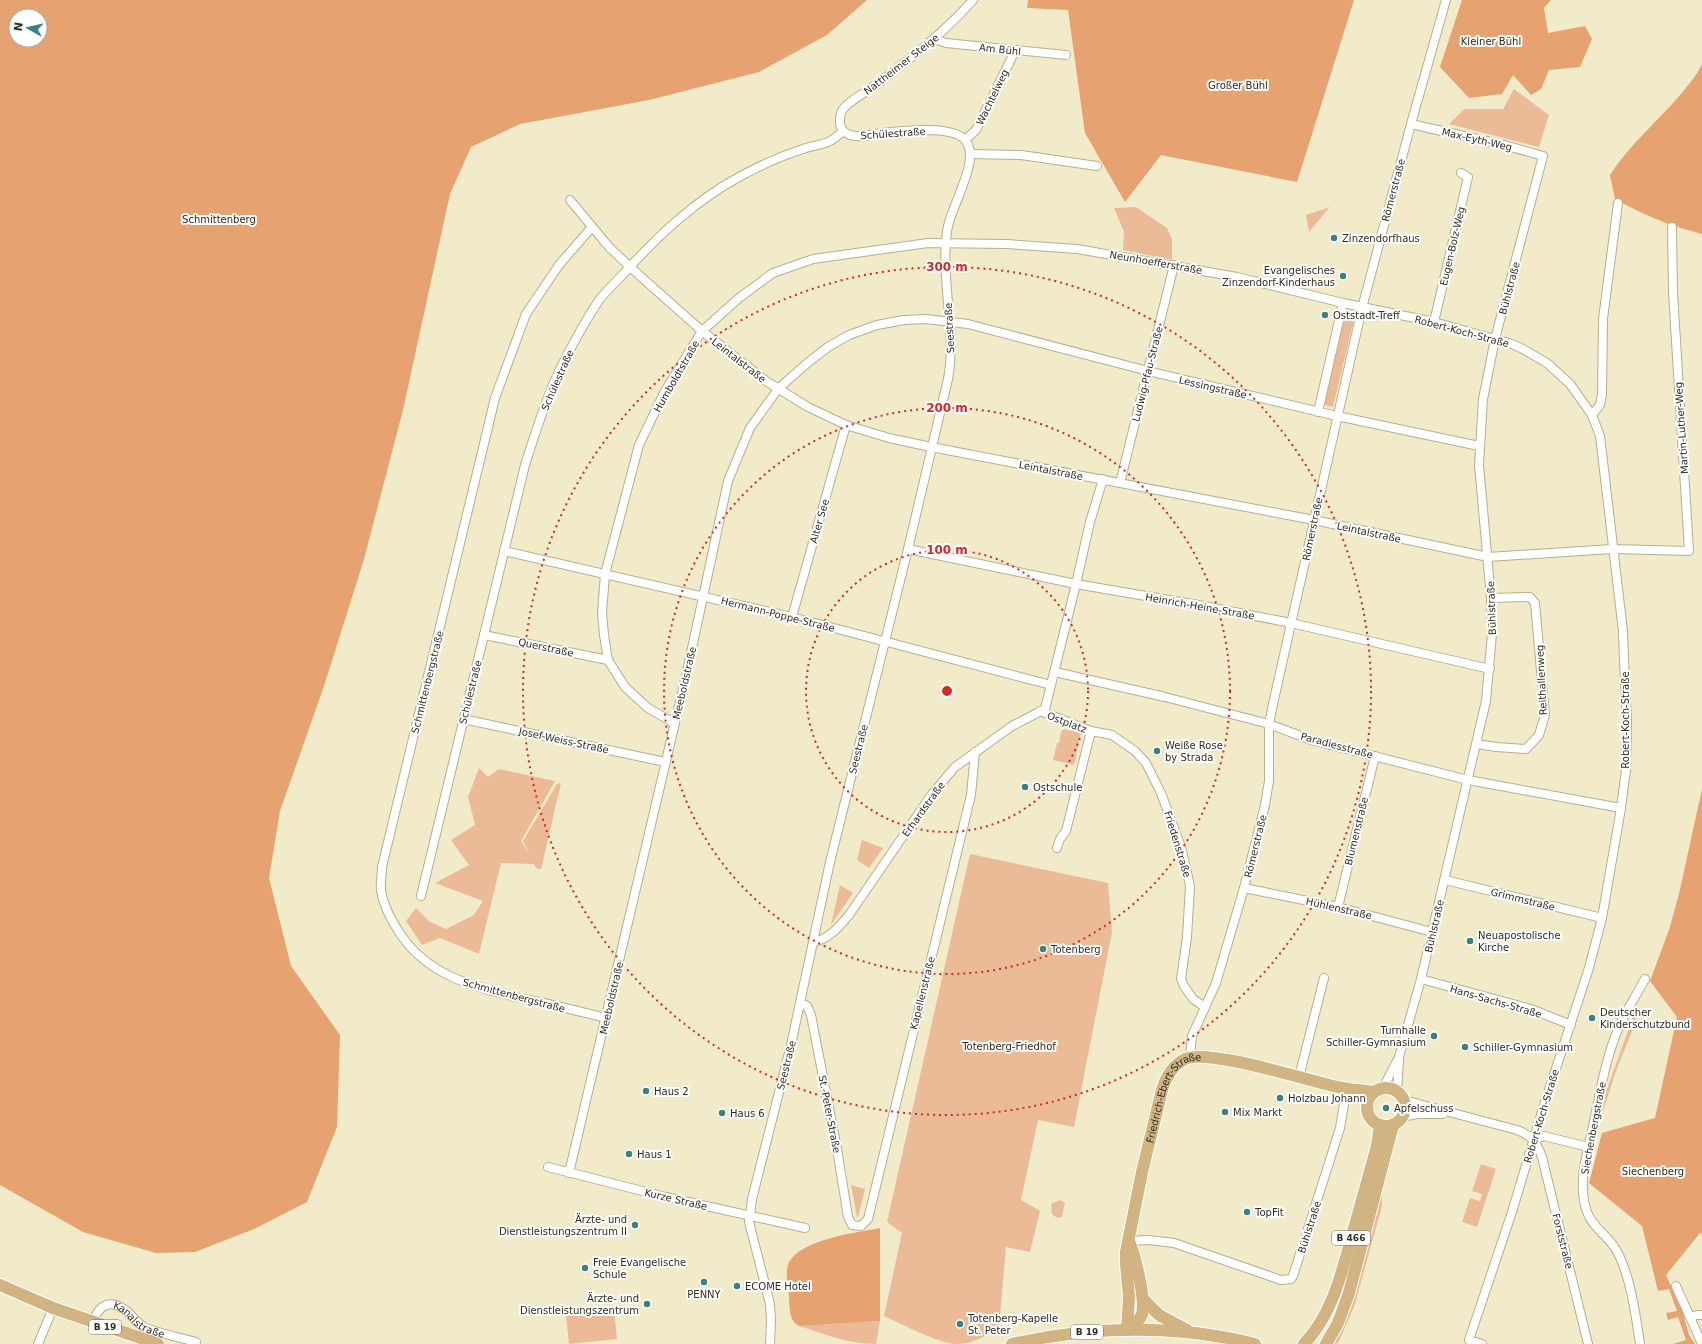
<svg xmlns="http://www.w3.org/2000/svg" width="1702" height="1344" viewBox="0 0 1702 1344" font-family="'DejaVu Sans',sans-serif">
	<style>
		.green { fill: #ebba97 }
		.forest { fill: #e6a270; fill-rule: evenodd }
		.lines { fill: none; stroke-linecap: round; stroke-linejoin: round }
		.street-casing { stroke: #b6af8f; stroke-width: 10 }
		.primary-casing { stroke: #fff; stroke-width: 14 }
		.street { stroke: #fff; stroke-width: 8 }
		.primary { stroke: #d1b481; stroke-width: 12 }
		.ring { fill: none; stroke: #d62828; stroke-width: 2; stroke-dasharray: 2 4 }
		.poi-dot { fill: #3a8282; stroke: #fff; stroke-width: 1.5 }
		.labels { text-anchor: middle; stroke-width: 4; stroke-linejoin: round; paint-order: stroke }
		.shield { fill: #fff; stroke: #6e6c64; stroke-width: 1 }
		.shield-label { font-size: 9px; font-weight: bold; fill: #302d21 }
		.park-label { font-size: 10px; fill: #3f240e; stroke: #fff }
		.street-label { font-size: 10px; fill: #302d21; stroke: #fff }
		.poi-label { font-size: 10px; fill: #302d21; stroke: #fff; text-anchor: start }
		.centre { fill: #d62828; stroke: #fff; stroke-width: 2 }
		.ring-label { font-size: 12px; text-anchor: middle; font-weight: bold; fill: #d62828; stroke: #fff; stroke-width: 4; stroke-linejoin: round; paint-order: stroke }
	</style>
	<rect width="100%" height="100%" fill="#f2ebc9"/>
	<path class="green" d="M 1514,89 L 1549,115 L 1539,147 L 1449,124 L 1464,109 L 1503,109 Z
		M 1136,207 L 1167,228 L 1172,239 L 1172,260 L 1123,250 L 1124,232 L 1114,208 Z
		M 1330,207 L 1309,232 L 1306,215 Z
		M 1344,312 L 1355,315 L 1333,407 L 1321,404 Z
		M 1063,729 L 1081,732 L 1074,765 L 1053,760 L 1057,743 L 1059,743 L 1061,732 Z
		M 479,768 L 488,777 L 499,769 L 555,781 L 521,841 L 530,856 L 523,841 L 557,784 L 561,783 L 541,869 L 536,868 L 534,864 L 501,863 L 479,954 L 440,938 L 422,945 L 406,921 L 416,908 L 430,922 L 446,929 L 474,915 L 483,901 L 435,883 L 469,865 L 451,840 L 475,825 L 468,797 Z
		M 862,840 L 883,848 L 869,868 L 857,860 Z
		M 970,854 L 1108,883 L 1112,932 L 1074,1127 L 1038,1120 L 1021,1200 L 1040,1211 L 1030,1252 L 1006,1247 L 999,1328 C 986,1336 972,1344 956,1344 C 937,1343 902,1324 884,1316 L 902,1233 L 887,1222 Z
		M 840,885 L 853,893 L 831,925 Z
		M 1638,1003 L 1635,1024 L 1617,1068 L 1603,1111 L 1599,1111 Z
		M 1481,1164 L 1496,1169 L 1477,1227 L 1462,1222 L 1470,1198 L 1480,1201 L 1482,1194 L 1472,1191 Z
		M 1381,1177 L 1382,1206 L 1354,1307 L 1338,1343 L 1334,1344 C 1360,1292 1368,1234 1381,1177 Z
		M 851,1185 L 865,1189 L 858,1217 L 857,1217 Z
		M 1060,1200 L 1065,1203 L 1062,1217 L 1057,1218 L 1052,1214 L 1051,1204 Z
		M 614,1309 L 617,1339 L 569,1344 L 566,1315 Z
		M 880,1321 L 876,1344 C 849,1344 824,1334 799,1326 Z"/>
	<path class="forest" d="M 0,0 L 867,0 L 827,35 L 759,72 L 649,100 L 520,124 L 471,147 L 450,194 L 403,410 L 364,559 L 324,686 L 280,811 L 269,878 L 291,966 L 340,1035 L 337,1127 L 307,1202 L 254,1229 L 195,1252 L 156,1253 L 83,1232 L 0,1185 ZM 16,16 L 40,16 L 40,40 L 16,40 Z
		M 1028,0 L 1354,0 L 1297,182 L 1161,155 L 1125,202 L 1085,133 L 1068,10 L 1027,8 Z
		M 1462,0 L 1551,0 L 1544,8 L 1548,33 L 1585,26 L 1592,39 L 1580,67 L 1549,70 L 1541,89 L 1531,95 L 1513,75 L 1502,94 L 1469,98 L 1440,67 Z
		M 1702,64 L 1702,234 C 1671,226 1643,215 1615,199 L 1610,175 C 1629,145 1658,121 1681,94 C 1689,84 1697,75 1702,64 Z
		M 1702,789 L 1702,1234 L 1700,1233 L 1666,1275 L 1683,1313 L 1689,1335 L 1695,1344 L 1673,1344 L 1686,1340 L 1678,1317 L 1668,1320 L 1666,1313 L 1677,1311 L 1669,1289 L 1658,1291 L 1642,1226 L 1589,1183 L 1602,1133 L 1655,1118 L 1677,1017 L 1650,981 L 1669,930 L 1679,894 Z
		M 880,1228 L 880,1321 L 799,1326 C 788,1320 790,1307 789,1296 C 788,1287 785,1274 788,1265 C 798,1239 856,1233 880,1228 Z"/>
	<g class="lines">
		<g class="street-casing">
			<g id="street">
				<path d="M 934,39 L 946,43 L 1066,55"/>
				<path d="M 965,140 L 976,130 L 1015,51"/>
				<path d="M 970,154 L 1021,155 L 1097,166"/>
				<path d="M 570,200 L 609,247 L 630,267 L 702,331 L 766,381 L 808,407 L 846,425 L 889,438 L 931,447 L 1314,520 L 1488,557 L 1612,549 L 1689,551 L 1673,293 L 1672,227"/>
				<path d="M 592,227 L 559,265 L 526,314 L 495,398 L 382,867 C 382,875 380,883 381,891 C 384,907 392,922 401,935 C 431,979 480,988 529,1000 C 555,1005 581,1012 606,1018"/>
				<path d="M 1434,322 L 1468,177 L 1461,173"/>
				<path d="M 1318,412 L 1343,303"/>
				<path d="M 1592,415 L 1600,405 L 1602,394 L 1603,319 L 1618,203"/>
				<path d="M 1120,483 L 1174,265"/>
				<path d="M 908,549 L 1076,584 L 1204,606 L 1291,623 L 1490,669"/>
				<path d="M 504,551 L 792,617 L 1051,685"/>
				<path d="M 792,617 L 846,425"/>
				<path d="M 484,635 L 608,660"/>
				<path d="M 1055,672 L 1165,697 L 1269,724 L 1311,740 L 1468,780 L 1621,808"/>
				<path d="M 1040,711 L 1091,731 L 1112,735 L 1135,751 L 1146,763 L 1161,793 L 1181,847 L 1190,886 L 1187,937 L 1181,979 L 1184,986 L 1193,999 L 1205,1007"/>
				<path d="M 463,719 L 665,762"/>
				<path d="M 674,723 L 648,708 L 625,687 L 608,660 L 604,635 L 602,613 L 605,574 L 639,445 L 665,391 L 702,331 L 739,298 L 773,273 L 813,259 L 928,243 L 1007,244 L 1077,249 L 1237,277 L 1343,303 L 1434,322 L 1509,343 L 1521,348 L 1547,363 L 1570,384 L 1592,415 L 1600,436 L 1623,631 L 1624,660 L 1627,723 L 1626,770 L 1621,808 L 1602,918 L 1589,968 L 1544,1105 L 1512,1212 L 1469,1340 L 1482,1344"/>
				<path d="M 1477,744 L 1496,747 L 1526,749 L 1539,735 L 1545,715 L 1535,603 L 1530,597 L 1491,598"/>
				<path d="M 1057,848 L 1060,839 L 1066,831 L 1091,731"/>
				<path d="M 1445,880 L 1602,918"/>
				<path d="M 1244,888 L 1338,907 L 1432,932"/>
				<path d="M 421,896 L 525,465 C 535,434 545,401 559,371 C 571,347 584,323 599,300 C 607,290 617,281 626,271 C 659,235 695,201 739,177 C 759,166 781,156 803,149 C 821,143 828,146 843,131"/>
				<path d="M 1338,907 L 1375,756"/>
				<path d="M 814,942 C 830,938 839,927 849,915 L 932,794 L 955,767 L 1012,726 L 1045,709 L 1076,584 L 1090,522 L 1103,479"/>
				<path d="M 1421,979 L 1531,1009 L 1571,1025"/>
				<path d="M 801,1003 L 807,1006 L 811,1015 L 837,1149 L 848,1217 L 852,1225 L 861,1226 L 868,1219 L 971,795 L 975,752"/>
				<path d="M 1190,1057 L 1192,1036 L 1216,983 L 1244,888 L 1265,805 L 1269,781 L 1269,724 L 1273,704 L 1362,308 L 1411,124 L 1446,0"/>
				<path d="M 1299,1077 L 1324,978"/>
				<path d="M 1383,1088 L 1399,1057 L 1421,979 L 1486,701 L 1492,634 L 1491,598 L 1479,465 L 1483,399 L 1495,339 L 1543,156 L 1504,145 L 1411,124"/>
				<path d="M 1397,1091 L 1399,1060"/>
				<path d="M 1404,1100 L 1517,1130 C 1531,1135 1537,1143 1542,1157 L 1588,1344"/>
				<path d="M 1402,1117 L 1417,1114 L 1443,1114"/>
				<path d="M 1533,1140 L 1544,1136 L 1588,1147"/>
				<path d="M 548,1167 L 666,1197 L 805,1228"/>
				<path d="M 569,1173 L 686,676 L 728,481 L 750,428 L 778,389 L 805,365 L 828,347 L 849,335 L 877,325 L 904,320 L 926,319 L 968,324 L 1148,371 L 1337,416 L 1479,446"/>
				<path d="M 1129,1241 L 1149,1240 L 1174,1243 L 1281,1280 L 1291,1279 L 1293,1276 L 1340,1128 L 1344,1104 L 1344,1091"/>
				<path d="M 1676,1286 L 1690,1317 L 1697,1315 L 1702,1315"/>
				<path d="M 1690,1317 L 1702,1344"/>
				<path id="s1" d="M 93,1322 C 99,1304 111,1298 128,1312 C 133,1317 137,1323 144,1327 C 160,1334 179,1337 196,1342"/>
				<path d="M 38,1344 L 53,1308"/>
				<path d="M 770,1344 L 771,1320 L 770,1304 L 749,1222 L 752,1199 L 791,1045 L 830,862 L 908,549 L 948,379 C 957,330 940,280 947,231 C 949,218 955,206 960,193 C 965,178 976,156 966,141 C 954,124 900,131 881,133 C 874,134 865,137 857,136 C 848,136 839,131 840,120 C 840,116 841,112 843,109 C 850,100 868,91 877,84 C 911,58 945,32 973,0"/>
				<path d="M 1640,1344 C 1636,1316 1630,1272 1615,1248 C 1607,1235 1593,1228 1587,1212 C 1577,1184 1587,1154 1593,1126 C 1601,1089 1606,1053 1623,1018 C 1630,1005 1638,992 1645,979"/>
			</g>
		</g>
		<g class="primary-casing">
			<g id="primary">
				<circle cx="1386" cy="1107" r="19"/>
				<path d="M 0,1285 L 53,1308 L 158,1344"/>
				<path d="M 1143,1299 L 1159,1315 L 1187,1330"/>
				<path id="s2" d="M 1127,1330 L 1129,1297 L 1126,1264 L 1126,1252 L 1142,1172 L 1162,1090 C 1166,1077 1173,1065 1185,1059 C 1208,1048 1309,1081 1338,1087 C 1350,1090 1362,1090 1374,1092"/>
				<path d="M 1127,1330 C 1133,1325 1140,1321 1142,1314 C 1146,1300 1135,1255 1129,1241"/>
				<path d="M 1012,1344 C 1091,1326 1176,1324 1255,1344"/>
				<path d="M 1304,1344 C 1333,1314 1342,1271 1353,1232 C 1361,1204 1369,1175 1377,1146 L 1380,1125"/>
				<path d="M 1326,1344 L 1338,1323 L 1349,1293 L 1393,1125"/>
			</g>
		</g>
		<use href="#street" class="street"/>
		<use href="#primary" class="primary"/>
	</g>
	<g class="ring">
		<circle cx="947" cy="691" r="141"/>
		<circle cx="947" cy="691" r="283"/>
		<circle cx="947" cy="691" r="424"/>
	</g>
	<g class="poi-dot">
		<circle cx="1334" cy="238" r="4"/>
		<circle cx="1343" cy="276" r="4"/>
		<circle cx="1325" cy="315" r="4"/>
		<circle cx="1157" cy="751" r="4"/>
		<circle cx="1025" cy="787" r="4"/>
		<circle cx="1470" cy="941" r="4"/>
		<circle cx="1043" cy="949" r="4"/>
		<circle cx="1592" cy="1018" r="4"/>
		<circle cx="1434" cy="1036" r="4"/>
		<circle cx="1465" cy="1047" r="4"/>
		<circle cx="646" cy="1091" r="4"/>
		<circle cx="1280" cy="1098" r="4"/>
		<circle cx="1386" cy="1108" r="4"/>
		<circle cx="1225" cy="1112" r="4"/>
		<circle cx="722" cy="1113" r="4"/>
		<circle cx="629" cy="1154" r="4"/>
		<circle cx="1247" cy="1212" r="4"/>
		<circle cx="635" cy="1225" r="4"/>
		<circle cx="585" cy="1268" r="4"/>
		<circle cx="704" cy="1282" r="4"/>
		<circle cx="737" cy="1286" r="4"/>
		<circle cx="647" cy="1304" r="4"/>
		<circle cx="960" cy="1324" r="4"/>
	</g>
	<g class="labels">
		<g class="shield">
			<rect x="1332" y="1231" width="38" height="14" rx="3"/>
			<rect x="89" y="1320" width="32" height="14" rx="3"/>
			<rect x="1071" y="1325" width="32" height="14" rx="3"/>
		</g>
		<g class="shield-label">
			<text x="1351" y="1241">B 466</text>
			<text x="105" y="1330">B 19</text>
			<text x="1087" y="1335">B 19</text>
		</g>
		<g class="park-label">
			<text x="1491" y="45">Kleiner Bühl</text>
			<text x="1238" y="89">Großer Bühl</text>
			<text x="219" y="223">Schmittenberg</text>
			<text x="1009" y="1050">Totenberg-Friedhof</text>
			<text x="1653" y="1175">Siechenberg</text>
		</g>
		<g class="street-label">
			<text transform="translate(1000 49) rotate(6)" y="4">Am Bühl</text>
			<text transform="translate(901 64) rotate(-38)" y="4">Nattheimer Steige</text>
			<text transform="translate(992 97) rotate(-64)" y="4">Wachtelweg</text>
			<text transform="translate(893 133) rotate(-4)" y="4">Schülestraße</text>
			<text transform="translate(1477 139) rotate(13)" y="4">Max-Eyth-Weg</text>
			<text transform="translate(1393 190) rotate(-75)" y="4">Römerstraße</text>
			<text transform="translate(1452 246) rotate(-77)" y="4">Eugen-Bolz-Weg</text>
			<text transform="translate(1156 262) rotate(10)" y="4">Neunhoefferstraße</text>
			<text transform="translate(1509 288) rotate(-75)" y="4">Bühlstraße</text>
			<text transform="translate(949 328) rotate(-93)" y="4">Seestraße</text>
			<text transform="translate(1462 331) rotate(15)" y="4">Robert-Koch-Straße</text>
			<text transform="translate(739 360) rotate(38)" y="4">Leintalstraße</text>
			<text transform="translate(1147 374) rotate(-76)" y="4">Ludwig-Pfau-Straße</text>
			<text transform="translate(676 376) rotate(-60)" y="4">Humboldtstraße</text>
			<text transform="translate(557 380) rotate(-66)" y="4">Schülestraße</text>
			<text transform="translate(1213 387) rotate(13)" y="4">Lessingstraße</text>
			<text transform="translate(1681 428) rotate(-94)" y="4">Martin-Luther-Weg</text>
			<text transform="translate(1051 470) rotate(11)" y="4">Leintalstraße</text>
			<text transform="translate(819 521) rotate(-74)" y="4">Alter See</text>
			<text transform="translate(1312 529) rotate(-78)" y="4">Römerstraße</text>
			<text transform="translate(1369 532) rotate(12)" y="4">Leintalstraße</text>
			<text transform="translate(1200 606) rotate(10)" y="4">Heinrich-Heine-Straße</text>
			<text transform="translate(1491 608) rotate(-92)" y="4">Bühlstraße</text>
			<text transform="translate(778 614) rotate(14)" y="4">Hermann-Poppe-Straße</text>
			<text transform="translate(546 647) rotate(12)" y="4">Querstraße</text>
			<text transform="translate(1541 680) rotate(-93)" y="4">Reithallenweg</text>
			<text transform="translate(427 682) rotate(-76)" y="4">Schmittenbergstraße</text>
			<text transform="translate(684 683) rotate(-77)" y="4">Meeboldstraße</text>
			<text transform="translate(470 692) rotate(-76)" y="4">Schülestraße</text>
			<text transform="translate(1625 720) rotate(-90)" y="4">Robert-Koch-Straße</text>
			<text transform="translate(1067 722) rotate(21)" y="4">Ostplatz</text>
			<text transform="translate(564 740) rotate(12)" y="4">Josef-Weiss-Straße</text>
			<text transform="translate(1337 745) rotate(15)" y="4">Paradiesstraße</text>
			<text transform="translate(858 749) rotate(-76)" y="4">Seestraße</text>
			<text transform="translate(923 809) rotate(-54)" y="4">Erhardstraße</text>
			<text transform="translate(1356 831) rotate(-76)" y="4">Blumenstraße</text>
			<text transform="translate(1178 844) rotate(73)" y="4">Friedenstraße</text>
			<text transform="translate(1255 846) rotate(-76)" y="4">Römerstraße</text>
			<text transform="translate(1523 899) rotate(14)" y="4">Grimmstraße</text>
			<text transform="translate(1339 908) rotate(13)" y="4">Hühlenstraße</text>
			<text transform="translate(1434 926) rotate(-77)" y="4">Bühlstraße</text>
			<text transform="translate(922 993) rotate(-76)" y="4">Kapellenstraße</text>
			<text transform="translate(514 995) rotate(15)" y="4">Schmittenbergstraße</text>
			<text transform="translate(611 998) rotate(-77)" y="4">Meeboldstraße</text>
			<text transform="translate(1496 1001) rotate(16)" y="4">Hans-Sachs-Straße</text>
			<text transform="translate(786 1065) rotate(-76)" y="4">Seestraße</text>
			<text dy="4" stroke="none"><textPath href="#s2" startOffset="245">Friedrich-Ebert-Straße</textPath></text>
			<text transform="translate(830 1114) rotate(79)" y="4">St.-Peter-Straße</text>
			<text transform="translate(1541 1116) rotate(-73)" y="4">Robert-Koch-Straße</text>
			<text transform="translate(1593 1128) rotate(-79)" y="4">Siechenbergstraße</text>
			<text transform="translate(676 1199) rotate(13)" y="4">Kurze Straße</text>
			<text transform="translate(1309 1227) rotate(-72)" y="4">Bühlstraße</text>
			<text transform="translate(1563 1241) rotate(76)" y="4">Forststraße</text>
			<text dy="4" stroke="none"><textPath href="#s1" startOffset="60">Kanalstraße</textPath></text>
		</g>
		<g class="poi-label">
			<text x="1342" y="242">Zinzendorfhaus</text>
			<text x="1335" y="274" text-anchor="end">Evangelisches<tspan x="1335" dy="12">Zinzendorf-Kinderhaus</tspan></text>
			<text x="1333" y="319">Oststadt-Treff</text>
			<text x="1165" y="749">Weiße Rose<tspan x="1165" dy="12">by Strada</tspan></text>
			<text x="1033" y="791">Ostschule</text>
			<text x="1478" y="939">Neuapostolische<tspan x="1478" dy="12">Kirche</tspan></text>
			<text x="1051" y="953">Totenberg</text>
			<text x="1600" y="1016">Deutscher<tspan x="1600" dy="12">Kinderschutzbund</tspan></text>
			<text x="1426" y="1034" text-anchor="end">Turnhalle<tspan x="1426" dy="12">Schiller-Gymnasium</tspan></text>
			<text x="1473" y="1051">Schiller-Gymnasium</text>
			<text x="654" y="1095">Haus 2</text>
			<text x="1288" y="1102">Holzbau Johann</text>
			<text x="1394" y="1112">Apfelschuss</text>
			<text x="1233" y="1116">Mix Markt</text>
			<text x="730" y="1117">Haus 6</text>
			<text x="637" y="1158">Haus 1</text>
			<text x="1255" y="1216">TopFit</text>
			<text x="627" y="1223" text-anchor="end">Ärzte- und<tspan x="627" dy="12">Dienstleistungszentrum II</tspan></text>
			<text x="593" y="1266">Freie Evangelische<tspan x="593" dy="12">Schule</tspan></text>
			<text x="745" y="1290">ECOME Hotel</text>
			<text x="704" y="1298" text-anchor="middle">PENNY</text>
			<text x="639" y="1302" text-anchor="end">Ärzte- und<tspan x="639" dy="12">Dienstleistungszentrum</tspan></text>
			<text x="968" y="1322">Totenberg-Kapelle<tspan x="968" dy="12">St. Peter</tspan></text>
		</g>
	</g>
	<circle cx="947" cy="691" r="6" class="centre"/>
	<g class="ring-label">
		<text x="947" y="271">300 m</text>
		<text x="947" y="412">200 m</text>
		<text x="947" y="554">100 m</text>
	</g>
	<g transform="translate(28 28) rotate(278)"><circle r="19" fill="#ffffff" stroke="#acaba6"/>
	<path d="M0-3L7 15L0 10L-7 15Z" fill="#3a8282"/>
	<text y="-6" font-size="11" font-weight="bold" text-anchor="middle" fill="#302d21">N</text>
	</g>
</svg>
